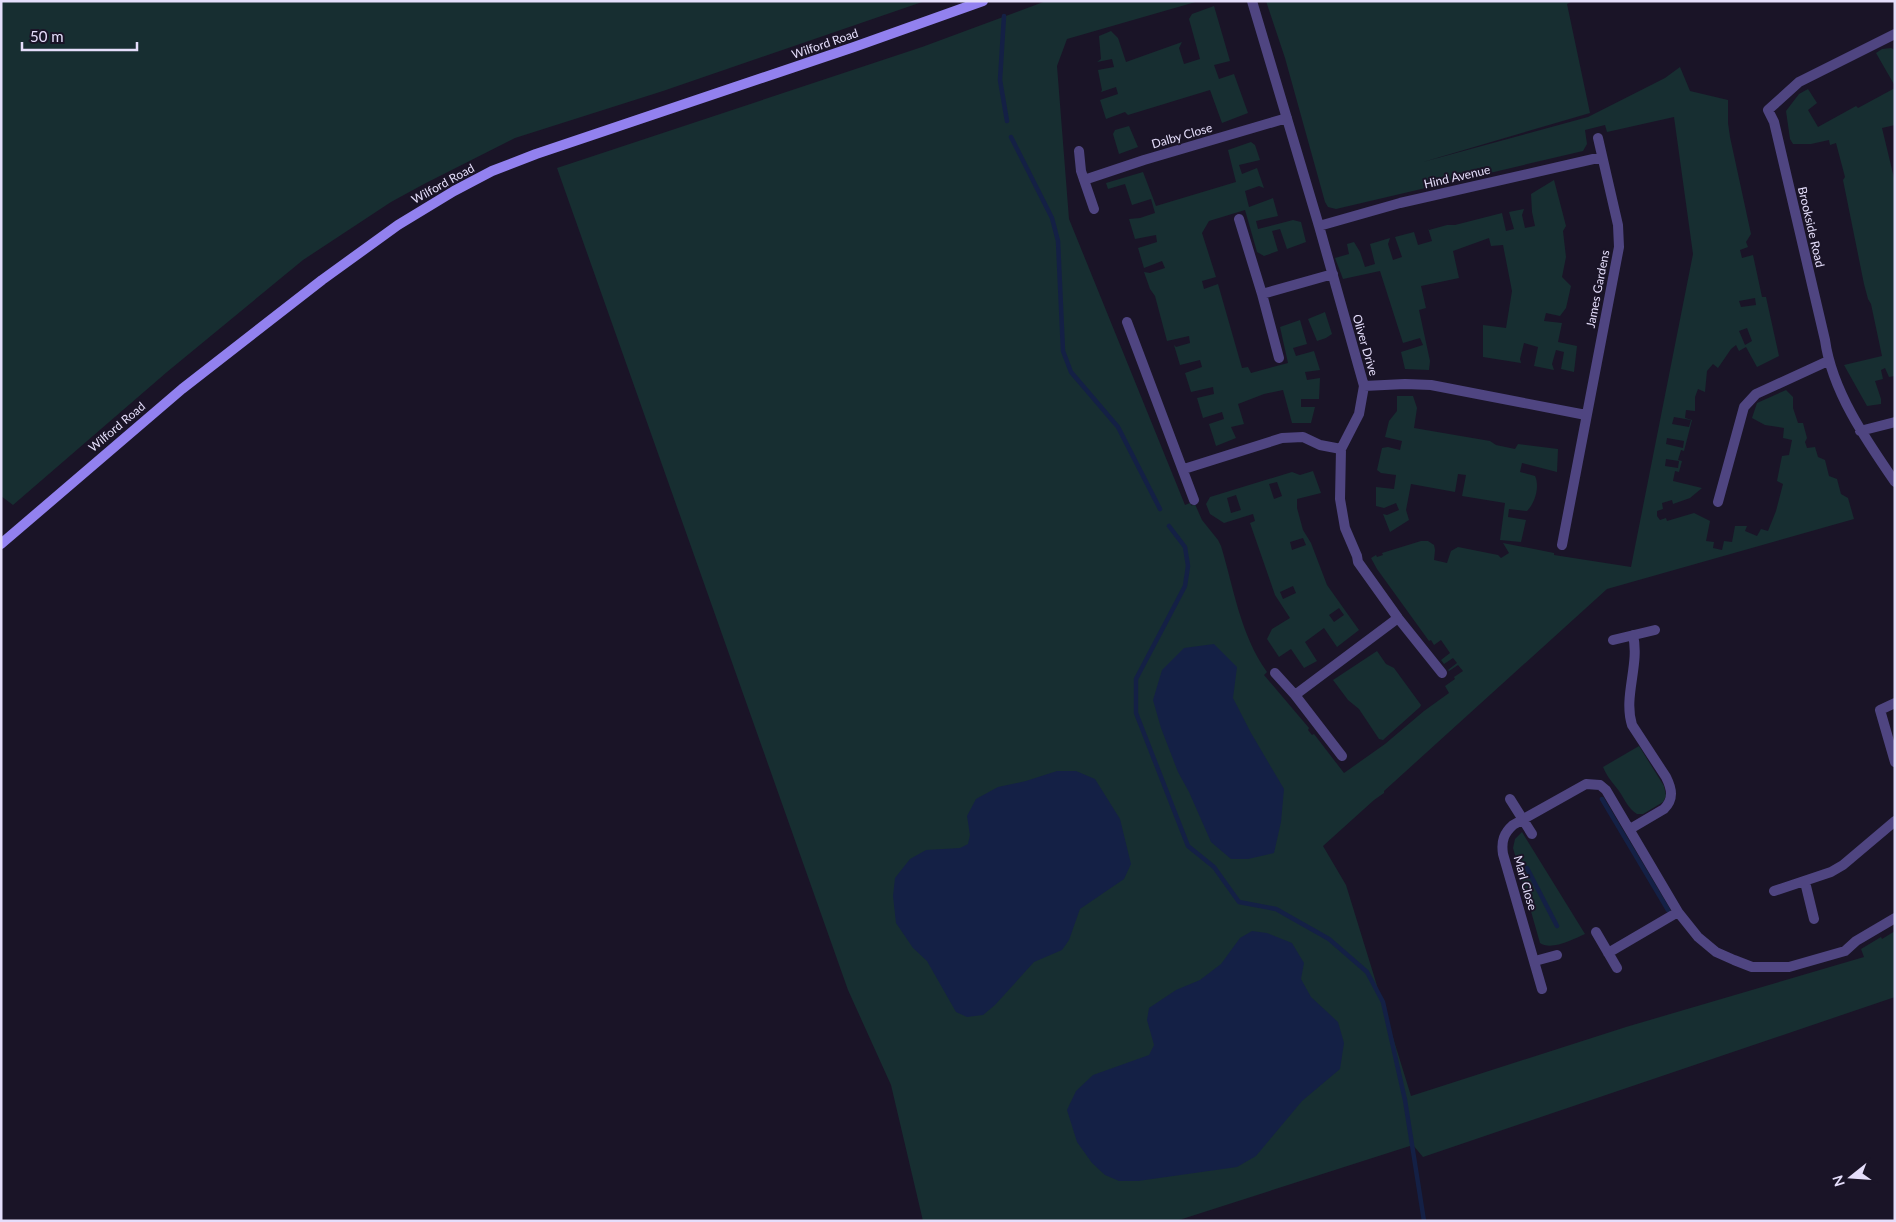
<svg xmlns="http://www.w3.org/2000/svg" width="1896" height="1222" viewBox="0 0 1896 1222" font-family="Lato,sans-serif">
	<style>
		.green { fill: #172e31; fill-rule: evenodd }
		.water { fill: #142045 }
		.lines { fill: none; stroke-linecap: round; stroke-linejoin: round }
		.stream { stroke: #142045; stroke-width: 4.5 }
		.minor { stroke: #4f4581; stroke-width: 10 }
		.secondary { stroke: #9281ef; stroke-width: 10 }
		.labels { text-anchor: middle; stroke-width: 4; stroke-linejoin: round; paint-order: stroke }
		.street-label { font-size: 12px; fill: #e5defb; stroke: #1a1427 }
	</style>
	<rect width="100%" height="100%" fill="#1a1427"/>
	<path class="green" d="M 1,1 L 925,1 L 663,91 L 515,138 L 424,184 L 391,202 L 303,260 L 167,372 L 13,505 L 1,496 Z
		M 1046,1 L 1199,1 L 1067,39 L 1057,66 L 1069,219 L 1185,505 L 1190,503 L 1192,506 L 1194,502 L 1202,520 L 1218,540 L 1221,546 C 1234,589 1240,634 1267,672 L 1264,675 L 1309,728 L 1308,730 L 1312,735 L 1314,734 L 1344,773 L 1385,744 L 1424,711 L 1449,693 L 1445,686 L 1455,679 L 1454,677 L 1463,671 L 1458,665 L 1449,671 L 1448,670 L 1457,663 L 1453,658 L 1444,664 L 1441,660 L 1450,653 L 1441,640 L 1434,645 L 1431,640 L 1429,641 L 1377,569 L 1371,558 L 1376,555 L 1377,557 L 1383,555 L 1382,553 L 1421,541 L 1428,541 L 1434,545 L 1435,550 L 1434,560 L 1447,563 L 1451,551 L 1458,547 L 1498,555 L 1501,558 L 1509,553 L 1503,543 L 1554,553 L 1554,555 L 1631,567 L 1693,254 L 1674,117 L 1607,132 L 1605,125 L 1585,130 L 1587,144 L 1583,151 L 1336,209 L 1328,207 L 1325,202 L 1285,58 L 1266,1 L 1573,1 L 1567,4 L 1590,113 L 1423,162 L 1588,117 L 1665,78 L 1680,67 L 1690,91 L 1728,100 L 1728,123 L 1730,137 L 1751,234 L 1746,242 L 1748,247 L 1740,250 L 1742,258 L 1753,255 L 1762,297 L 1766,297 L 1779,356 L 1757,367 L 1746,347 L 1739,351 L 1736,345 L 1731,349 L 1718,368 L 1713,364 L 1707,371 L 1705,392 L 1698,389 L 1695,397 L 1695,411 L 1686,410 L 1685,418 L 1692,420 L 1684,451 L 1681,450 L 1678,460 L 1682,461 L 1679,472 L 1675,471 L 1673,481 L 1702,488 L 1690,498 L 1673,504 L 1672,500 L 1662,503 L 1663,509 L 1657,511 L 1657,516 L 1660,520 L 1666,518 L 1667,521 L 1694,513 L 1710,521 L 1706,541 L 1714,542 L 1713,548 L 1722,550 L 1724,541 L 1732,542 L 1735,526 L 1747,526 L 1745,531 L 1757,536 L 1761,529 L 1768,531 L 1776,511 L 1783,484 L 1777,481 L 1782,456 L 1789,455 L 1792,440 L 1783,438 L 1784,428 L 1765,425 L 1752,418 L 1757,403 L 1786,390 L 1793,397 L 1793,408 L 1798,423 L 1803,423 L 1807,438 L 1805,442 L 1807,448 L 1815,447 L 1818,457 L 1825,460 L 1829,476 L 1837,479 L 1841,494 L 1848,498 L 1854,519 L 1607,589 L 1384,791 L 1384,793 L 1374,800 L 1323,846 L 1346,885 L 1411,1096 L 1626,1027 L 1864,957 L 1861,949 L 1881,937 L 1882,939 L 1895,931 L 1895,997 L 1423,1157 L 1413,1145 L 1176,1221 L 923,1221 L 891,1085 L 848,990 L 557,168 L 922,47 ZM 1755,298 L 1756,305 L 1741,307 L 1739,301 ZM 1747,328 L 1752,341 L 1745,345 L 1739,331 ZM 1674,417 L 1691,420 L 1689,427 L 1672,424 ZM 1667,438 L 1684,441 L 1683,448 L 1666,444 ZM 1666,459 L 1679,461 L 1678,468 L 1665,466 Z
		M 1214,6 L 1230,61 L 1214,65 L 1219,79 L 1234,74 L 1248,113 L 1222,123 L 1210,90 L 1128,115 L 1125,112 L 1106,119 L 1100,100 L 1118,94 L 1116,87 L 1101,92 L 1102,90 L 1098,70 L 1114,67 L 1112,59 L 1097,62 L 1101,59 L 1099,36 L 1111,31 L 1118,38 L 1126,62 L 1182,42 L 1179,48 L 1184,64 L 1200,59 L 1189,19 L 1192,14 Z
		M 1891,48 L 1895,50 L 1895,86 L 1876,53 L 1882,49 Z
		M 1895,88 L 1895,125 L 1882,128 L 1895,182 L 1895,376 L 1889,377 L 1885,368 L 1881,370 L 1883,379 L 1875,381 L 1881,399 L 1881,404 L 1867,406 L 1844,365 L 1882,356 L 1871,304 L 1868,299 L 1864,284 L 1843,180 L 1845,177 L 1836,143 L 1830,145 L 1829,140 L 1811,144 L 1793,144 L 1790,139 L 1786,111 L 1799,94 L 1808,89 L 1817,103 L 1808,110 L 1818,127 L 1856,106 L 1858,108 Z
		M 1129,126 L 1138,147 L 1119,154 L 1113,134 L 1115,130 Z
		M 1251,142 L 1255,145 L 1260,160 L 1239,165 L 1242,174 L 1257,168 L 1264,188 L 1259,186 L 1245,191 L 1249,207 L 1273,198 L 1278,216 L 1256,221 L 1258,229 L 1293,220 L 1301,222 L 1306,242 L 1287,249 L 1280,229 L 1272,231 L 1278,251 L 1264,256 L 1257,252 L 1245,210 L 1209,221 L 1202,233 L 1216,277 L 1202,281 L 1204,289 L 1218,284 L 1242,368 L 1248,367 L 1251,373 L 1288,363 L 1280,327 L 1300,320 L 1307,344 L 1293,348 L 1296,356 L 1314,351 L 1320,370 L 1305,372 L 1307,380 L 1320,378 L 1319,399 L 1301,399 L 1301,407 L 1315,407 L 1311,423 L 1292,423 L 1283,390 L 1264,394 L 1238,404 L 1244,424 L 1231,427 L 1236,438 L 1216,446 L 1209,424 L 1224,419 L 1222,412 L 1203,418 L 1197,398 L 1214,394 L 1213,387 L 1191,392 L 1185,373 L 1202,367 L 1200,360 L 1180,365 L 1174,345 L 1176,347 L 1190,343 L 1189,336 L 1167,341 L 1155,296 L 1150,289 L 1144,272 L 1150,273 L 1165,268 L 1162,261 L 1144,268 L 1138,248 L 1157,242 L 1156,235 L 1135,239 L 1129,219 L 1140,218 L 1155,213 L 1151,199 L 1132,205 L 1125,184 L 1108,189 L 1106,183 L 1143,172 L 1156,206 L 1236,182 L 1228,150 Z
		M 1554,180 L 1566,226 L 1563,231 L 1566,257 L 1562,277 L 1571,286 L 1566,308 L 1560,316 L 1546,313 L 1544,321 L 1562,323 L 1558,342 L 1577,346 L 1574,372 L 1561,369 L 1564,352 L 1556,350 L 1552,364 L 1554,370 L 1534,366 L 1538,347 L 1524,343 L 1520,359 L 1521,363 L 1483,357 L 1483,325 L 1506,328 L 1512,291 L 1503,245 L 1491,246 L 1489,238 L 1453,251 L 1459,278 L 1421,286 L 1426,308 L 1419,310 L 1430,361 L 1429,370 L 1405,369 L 1401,352 L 1423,345 L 1420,338 L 1403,343 L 1380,271 L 1343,279 L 1335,258 L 1349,254 L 1347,244 L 1354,242 L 1360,252 L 1365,267 L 1375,264 L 1370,244 L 1390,238 L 1388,244 L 1393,260 L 1402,257 L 1395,237 L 1414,232 L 1418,245 L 1432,241 L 1428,228 L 1429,230 L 1447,225 L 1455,225 L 1502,213 L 1506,231 L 1514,229 L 1509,212 L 1524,209 L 1522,215 L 1525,228 L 1535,226 L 1532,212 L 1531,194 Z
		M 1325,312 L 1332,334 L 1326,338 L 1317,341 L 1308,319 Z
		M 1397,396 L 1413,396 L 1417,408 L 1414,428 L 1490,441 L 1496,445 L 1515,449 L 1518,444 L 1558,449 L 1557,472 L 1522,463 L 1520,472 L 1535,476 C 1540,487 1535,503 1527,511 L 1509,509 L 1508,517 L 1526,520 L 1521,542 L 1500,540 L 1505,503 L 1462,496 L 1466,475 L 1458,474 L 1455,492 L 1411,484 L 1406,510 L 1409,520 L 1390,532 L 1383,514 L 1387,515 L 1399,510 L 1396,503 L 1384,508 L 1376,506 L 1376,487 L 1394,489 L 1396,475 L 1381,473 L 1377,470 L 1382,448 L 1388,447 L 1400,450 L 1402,441 L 1385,437 L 1389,421 L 1397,411 Z
		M 1313,471 L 1321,493 L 1297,499 L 1297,508 L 1303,530 L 1311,543 L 1327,585 L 1359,630 L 1337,647 L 1324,628 L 1305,642 L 1317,661 L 1304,668 L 1291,649 L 1279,657 L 1267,639 L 1272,629 L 1290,618 L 1275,595 L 1250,523 L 1255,521 L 1253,514 L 1224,523 L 1210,514 L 1206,504 L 1210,497 L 1292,472 L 1300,475 ZM 1277,482 L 1282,496 L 1274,499 L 1269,484 ZM 1236,495 L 1241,510 L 1231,513 L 1227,498 ZM 1303,538 L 1306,545 L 1292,550 L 1290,542 ZM 1293,586 L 1296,593 L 1283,599 L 1280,592 ZM 1339,608 L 1344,615 L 1334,622 L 1329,615 Z
		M 1377,651 L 1386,664 L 1394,668 L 1421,705 L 1420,707 L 1383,740 L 1379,739 L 1359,709 L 1348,700 L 1333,680 Z
		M 1639,746 L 1664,786 L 1666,796 L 1663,802 L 1643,814 L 1637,814 C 1628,808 1625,800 1619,791 C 1613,783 1607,777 1603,767 Z
		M 1522,832 L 1585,934 C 1574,939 1551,951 1540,943 L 1513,848 L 1515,839 Z"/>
	<path class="water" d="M 1214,644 L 1237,667 L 1233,698 L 1251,733 L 1284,789 L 1281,822 L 1274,853 L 1248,859 L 1231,859 L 1211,842 L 1189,792 L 1178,772 L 1161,728 L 1153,700 L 1162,670 L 1184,648 Z
		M 1057,771 L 1076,771 L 1095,779 L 1120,819 L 1131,864 L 1124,879 L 1080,909 L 1069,940 L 1062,950 L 1034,962 L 995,1005 L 983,1015 L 967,1017 L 956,1012 L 927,961 L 913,948 L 896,923 L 893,896 L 895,878 L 910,859 L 926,850 L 960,848 L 968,844 L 970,835 L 967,816 L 976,799 L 998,787 L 1026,781 Z
		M 1252,931 L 1267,933 L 1292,943 L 1304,963 L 1301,979 L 1311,997 L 1338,1022 L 1344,1043 L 1340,1069 L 1302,1101 L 1256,1156 L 1237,1167 L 1138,1181 L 1119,1181 L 1105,1175 L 1092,1163 L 1077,1142 L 1067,1110 L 1076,1091 L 1093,1075 L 1149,1055 L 1154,1045 L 1147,1020 L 1149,1008 L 1176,990 L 1200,980 L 1221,964 L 1240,938 Z"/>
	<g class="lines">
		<path class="stream" d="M 1004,16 L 1000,80 L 1007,121
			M 1011,137 L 1052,218 L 1058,241 L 1063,351 L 1071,372 L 1118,427 L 1160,509
			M 1169,526 L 1185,547 L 1188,566 L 1185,586 L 1136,679 L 1136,713 L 1188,846 L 1214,867 L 1239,902 L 1276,909 L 1329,939 L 1367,972 L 1383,1002 L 1405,1100 L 1424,1221
			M 1602,799 L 1668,910
			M 1527,868 L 1557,926"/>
		<path class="minor" d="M 1252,1 L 1319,226 L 1364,386 L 1359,414 L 1341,449 L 1340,499 L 1345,528 L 1357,556 L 1358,562 L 1398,618 L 1442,673
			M 1895,34 L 1799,82 L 1768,110 L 1774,122 L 1825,340 C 1832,391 1866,440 1895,482
			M 1079,151 L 1081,171 L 1094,209
			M 1084,180 L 1144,160 L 1287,118
			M 1239,219 L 1262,294 L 1333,274
			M 1319,226 L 1400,203 L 1602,157
			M 1262,294 L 1279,358
			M 1127,322 L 1194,500
			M 1364,386 L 1405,384 L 1431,385 L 1586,415
			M 1860,431 L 1895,422
			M 1184,469 L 1282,438 L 1303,437 L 1320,445 L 1341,449
			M 1718,502 L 1744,407 L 1756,394 L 1828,361
			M 1562,545 L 1619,247 L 1618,225 L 1598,138
			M 1613,640 L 1655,630
			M 1275,673 L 1295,695 L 1342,756
			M 1295,695 L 1398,618
			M 1895,703 L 1880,710 L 1895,762
			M 1510,799 L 1532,834
			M 1630,829 L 1664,809 C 1674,799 1672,789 1666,777 L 1632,725 C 1623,696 1640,665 1633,635
			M 1805,882 L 1814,919
			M 1774,891 L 1831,872 L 1843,865 L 1895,821
			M 1596,932 L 1617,968
			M 1608,953 L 1678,912
			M 1535,961 L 1557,955
			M 1542,989 L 1503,854 C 1501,841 1504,833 1513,825 L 1586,784 L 1600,785 L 1606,790 L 1678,912 L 1698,937 L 1716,952 L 1734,960 L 1752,967 L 1789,967 L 1845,951 L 1856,941 L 1895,918"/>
		<path class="secondary" d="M 1,544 L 182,389 L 322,280 L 398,225 L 454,191 L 492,171 L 536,154 L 854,47 L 983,1"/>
	</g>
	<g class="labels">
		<g class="street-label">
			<text transform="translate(825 44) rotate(-19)" y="4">Wilford Road</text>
			<text transform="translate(1182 136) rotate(-16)" y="4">Dalby Close</text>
			<text transform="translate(1457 177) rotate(-13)" y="4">Hind Avenue</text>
			<text transform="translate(443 184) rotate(-29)" y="4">Wilford Road</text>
			<text transform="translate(1811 227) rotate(77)" y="4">Brookside Road</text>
			<text transform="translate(1598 289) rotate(-79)" y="4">James Gardens</text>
			<text transform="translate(1365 345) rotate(74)" y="4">Oliver Drive</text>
			<text transform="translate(117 427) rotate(-40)" y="4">Wilford Road</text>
			<text transform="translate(1525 883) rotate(74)" y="4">Marl Close</text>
		</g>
	</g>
	<rect width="1896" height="1222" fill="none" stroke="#e5defb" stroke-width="5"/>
	<g transform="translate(1851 1177) rotate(253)" stroke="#1a1427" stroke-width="4" paint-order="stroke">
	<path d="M0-4L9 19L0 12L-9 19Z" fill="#e5defb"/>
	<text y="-8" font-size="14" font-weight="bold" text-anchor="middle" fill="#e5defb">N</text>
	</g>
	<path d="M22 42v8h115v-8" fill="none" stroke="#e5defb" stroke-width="2.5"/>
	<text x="30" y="42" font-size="15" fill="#e5defb" stroke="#1a1427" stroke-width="4" paint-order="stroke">50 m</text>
</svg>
